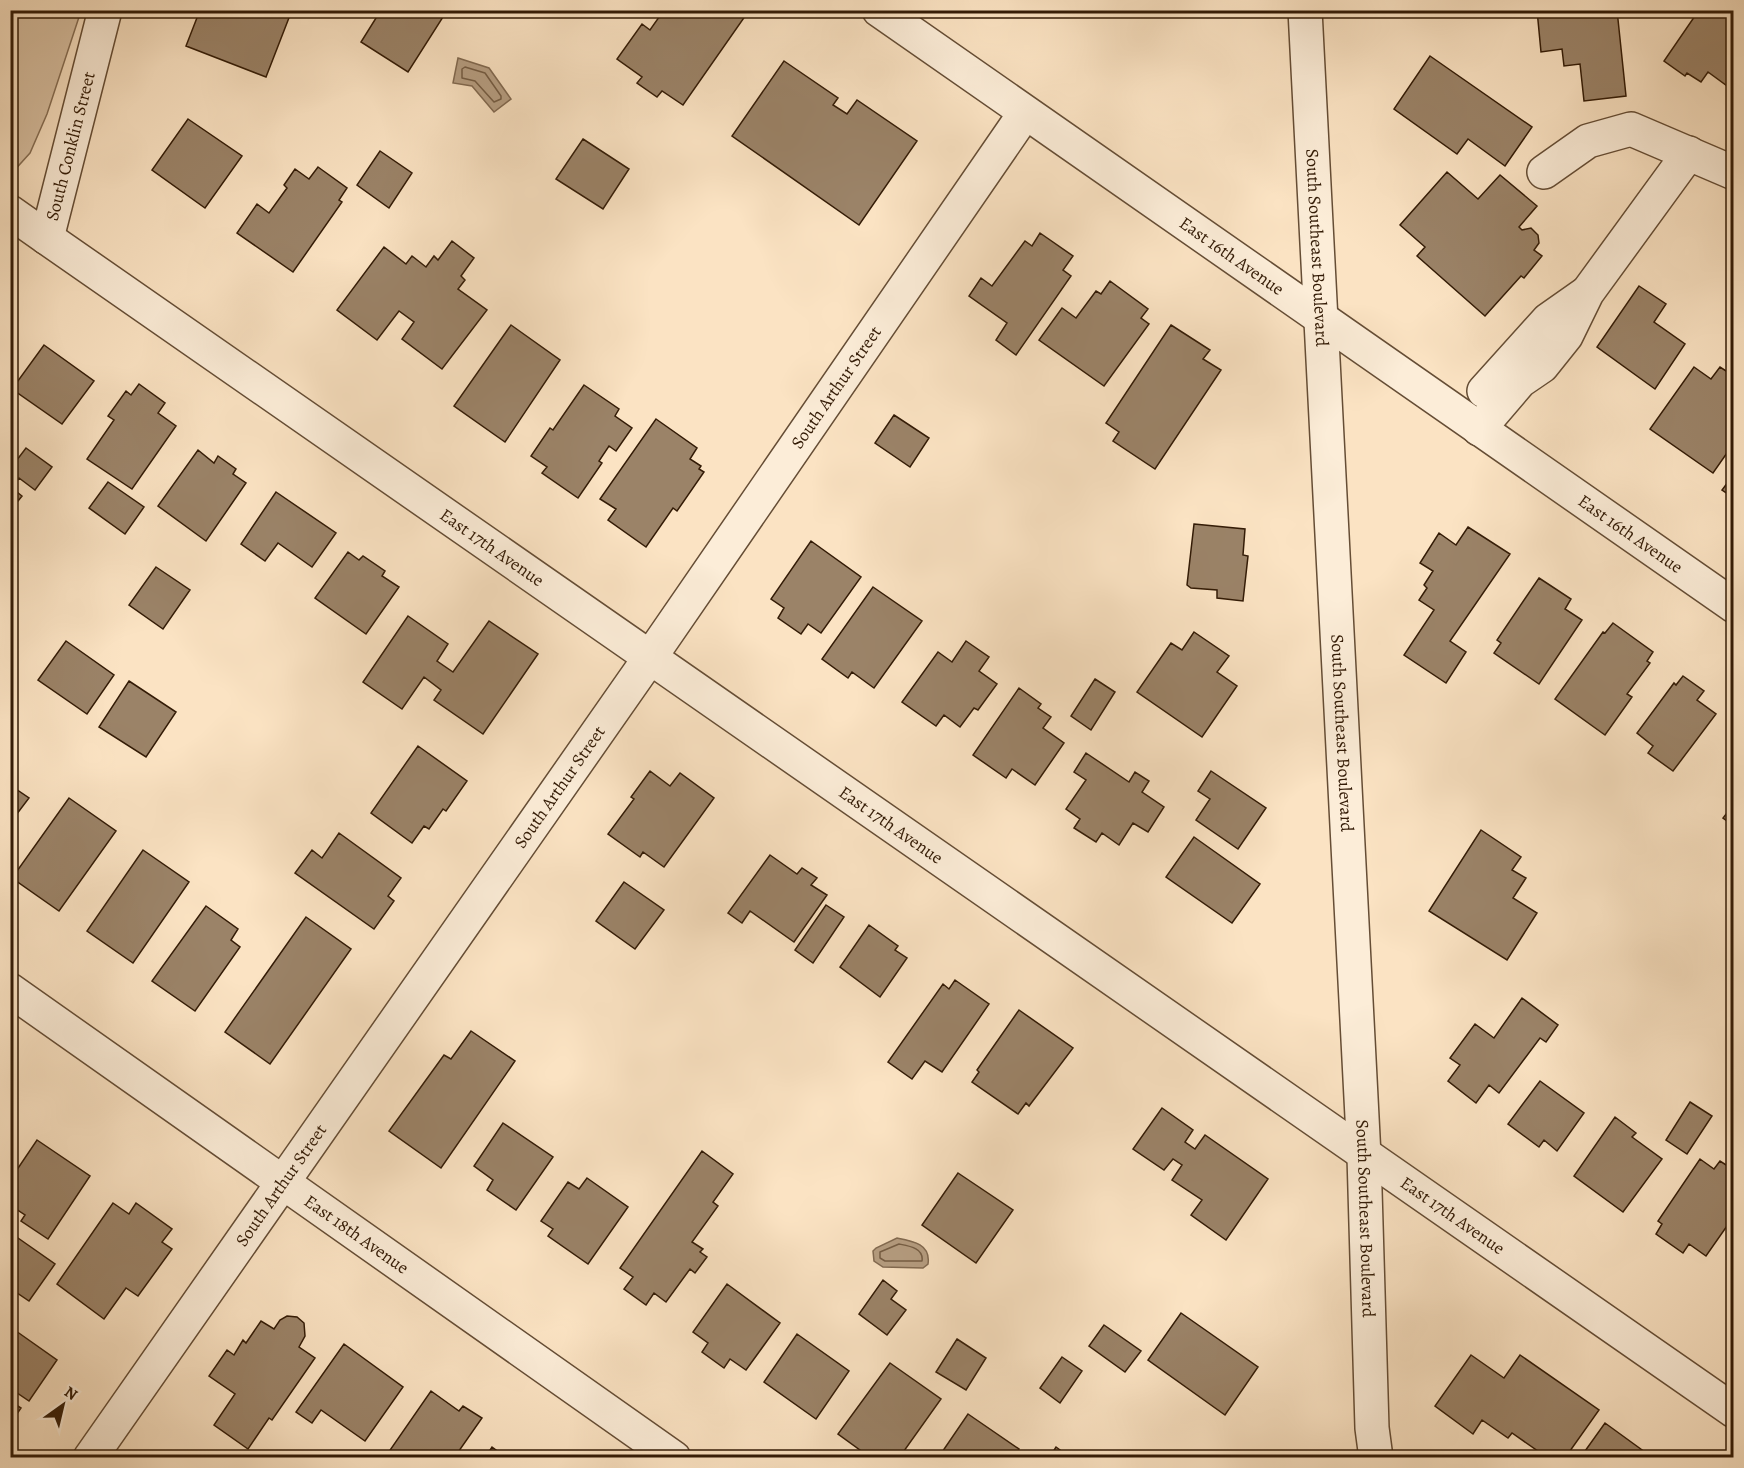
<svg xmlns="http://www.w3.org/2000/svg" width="1744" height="1468" viewBox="0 0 1744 1468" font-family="Alegreya,serif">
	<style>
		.green { fill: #d9c1a3; stroke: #866e54; stroke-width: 1.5 }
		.water { fill: #b79f83; stroke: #826a51; stroke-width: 1.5 }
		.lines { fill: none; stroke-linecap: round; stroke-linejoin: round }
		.shore { stroke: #755d44; stroke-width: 1.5 }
		.building { fill: #9b8368; stroke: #331b06; stroke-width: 1.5 }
		.minor-casing { stroke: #654d35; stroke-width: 36 }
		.minor { stroke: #fcedd8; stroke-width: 33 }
		.labels { text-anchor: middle; stroke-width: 5; stroke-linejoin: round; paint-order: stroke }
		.street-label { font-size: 18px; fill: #331b06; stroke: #fcedd8 }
	</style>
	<rect width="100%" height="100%" fill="#fbe3c3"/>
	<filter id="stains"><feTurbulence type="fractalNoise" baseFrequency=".00333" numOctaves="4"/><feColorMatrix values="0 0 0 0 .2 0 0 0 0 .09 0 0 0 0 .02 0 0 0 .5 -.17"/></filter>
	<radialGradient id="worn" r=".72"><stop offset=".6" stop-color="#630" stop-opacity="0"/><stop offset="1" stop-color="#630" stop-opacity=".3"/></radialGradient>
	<path class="green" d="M 11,10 L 81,11 L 47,114 L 30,153 L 11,174 Z"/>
	<path class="water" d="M 458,58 L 489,68 L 511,99 L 494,112 L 472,86 L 453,83 Z
		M 897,1238 C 913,1241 931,1244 928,1264 L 923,1268 L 883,1267 L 874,1261 L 873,1251 L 876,1248 Z"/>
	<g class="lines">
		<path class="shore" d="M 465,67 L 485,73 L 501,96 L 501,99 L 494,102 L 475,81 L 462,78 L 462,69 Z
			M 899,1244 C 909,1246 924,1248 922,1261 L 885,1261 L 880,1258 L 880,1252 Z"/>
	</g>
	<path class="building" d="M 200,10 L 292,10 L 266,77 L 186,46 Z
		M 381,10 L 433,10 L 443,17 L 408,72 L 361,42 Z
		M 664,10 L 748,12 L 683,105 L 662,91 L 657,97 L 637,83 L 642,77 L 617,59 L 642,24 L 650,30 Z
		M 1537,10 L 1617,10 L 1626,96 L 1584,101 L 1580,64 L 1564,66 L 1562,49 L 1541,52 Z
		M 1699,10 L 1734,10 L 1734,91 L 1708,72 L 1701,82 L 1687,73 L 1685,76 L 1664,61 Z
		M 1430,56 L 1532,127 L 1505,166 L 1468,139 L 1457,154 L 1394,109 Z
		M 784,61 L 838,98 L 833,105 L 847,114 L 857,100 L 917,141 L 859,225 L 732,136 Z
		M 188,119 L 242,156 L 205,208 L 152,170 Z
		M 583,139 L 629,169 L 603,209 L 556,179 Z
		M 380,151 L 412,173 L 389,208 L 357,185 Z
		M 318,167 L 347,188 L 339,200 L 342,202 L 293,272 L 237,233 L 257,204 L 269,213 L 287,188 L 284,185 L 295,169 L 309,179 Z
		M 1447,172 L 1478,199 L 1500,175 L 1537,206 L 1519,227 L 1522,230 L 1531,228 L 1538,235 L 1539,243 L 1534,250 L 1542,256 L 1524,278 L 1521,276 L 1485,316 L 1417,256 L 1425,247 L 1400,225 Z
		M 1040,233 L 1073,256 L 1063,270 L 1071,276 L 1016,355 L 996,340 L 1007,323 L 969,296 L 981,278 L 992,286 L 1025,241 L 1032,246 Z
		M 452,241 L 474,258 L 461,276 L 465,280 L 458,289 L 487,310 L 442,369 L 402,339 L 414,322 L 399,311 L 377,340 L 337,310 L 384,247 L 406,264 L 412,256 L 426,267 L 434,256 L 438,260 Z
		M 1110,281 L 1148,309 L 1141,318 L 1149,324 L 1104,386 L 1039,340 L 1062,308 L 1076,318 L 1096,291 L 1101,294 Z
		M 1639,286 L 1666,304 L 1654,322 L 1685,344 L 1655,389 L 1597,347 Z
		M 511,325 L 560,360 L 505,442 L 454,406 Z
		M 1171,325 L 1210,350 L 1203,359 L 1221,370 L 1155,469 L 1113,441 L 1119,432 L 1106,423 Z
		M 44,345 L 94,381 L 62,424 L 12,389 Z
		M 1694,367 L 1711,379 L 1720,367 L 1734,376 L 1734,443 L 1713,473 L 1650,429 Z
		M 139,384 L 165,403 L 158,413 L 176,426 L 132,489 L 87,459 L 114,420 L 108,416 L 126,391 L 131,395 Z
		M 584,385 L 619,409 L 615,416 L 632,428 L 616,451 L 609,446 L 599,461 L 602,463 L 578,498 L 542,473 L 547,467 L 531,456 L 550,428 L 553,430 Z
		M 894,415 L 929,438 L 910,467 L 875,443 Z
		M 656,419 L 697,448 L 690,459 L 701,466 L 699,469 L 704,472 L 677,511 L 673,508 L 646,547 L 608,520 L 616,509 L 600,499 Z
		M 26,448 L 52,467 L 35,490 L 19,478 L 12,488 L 22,496 L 18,501 L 10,496 L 10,469 Z
		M 198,450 L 214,463 L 218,456 L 236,469 L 233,474 L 246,483 L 206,541 L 158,506 Z
		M 1734,474 L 1734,498 L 1722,490 Z
		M 108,482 L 144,507 L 125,534 L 89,508 Z
		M 276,492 L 336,533 L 312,567 L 278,543 L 265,561 L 241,544 Z
		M 1194,524 L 1245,529 L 1243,555 L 1248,556 L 1243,601 L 1217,598 L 1217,590 L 1191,588 L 1187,585 Z
		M 1468,527 L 1510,554 L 1450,641 L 1466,652 L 1446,683 L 1404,655 L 1434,610 L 1419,600 L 1427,588 L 1424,585 L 1433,571 L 1420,563 L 1439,533 L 1456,545 Z
		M 811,541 L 861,577 L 821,633 L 808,624 L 801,634 L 778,618 L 784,608 L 771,599 Z
		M 348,552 L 359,560 L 363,556 L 385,571 L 382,576 L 399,587 L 366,634 L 315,598 Z
		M 156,567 L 190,590 L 163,629 L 129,605 Z
		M 1539,578 L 1571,599 L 1565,609 L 1582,620 L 1539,684 L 1494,653 L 1501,643 L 1497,640 Z
		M 873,587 L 922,621 L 874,688 L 852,672 L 848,678 L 822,659 Z
		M 408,616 L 448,644 L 437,661 L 453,672 L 489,621 L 538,654 L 483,734 L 434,700 L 441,690 L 424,677 L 402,709 L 363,682 Z
		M 1613,623 L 1653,652 L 1647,661 L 1650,663 L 1627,694 L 1632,697 L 1605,735 L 1555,699 L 1603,632 L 1605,633 Z
		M 1194,632 L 1229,656 L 1217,672 L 1237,686 L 1202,737 L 1137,692 L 1171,643 L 1182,650 Z
		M 66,641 L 114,675 L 87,714 L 38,680 Z
		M 966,641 L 989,657 L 979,671 L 997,684 L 978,710 L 974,708 L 960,727 L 944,715 L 936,726 L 902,702 L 938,652 L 952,662 Z
		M 1683,676 L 1704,691 L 1697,700 L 1716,714 L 1673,771 L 1648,753 L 1653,746 L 1637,733 L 1674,683 L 1676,685 Z
		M 1095,679 L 1115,692 L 1091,730 L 1071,716 Z
		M 129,681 L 176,712 L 146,757 L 99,727 Z
		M 1019,688 L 1041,704 L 1038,708 L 1051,717 L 1043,728 L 1064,743 L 1035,785 L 1012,769 L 1006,778 L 973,755 Z
		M 418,746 L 467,781 L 446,811 L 443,809 L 429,829 L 424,826 L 412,843 L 371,813 Z
		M 1086,753 L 1129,782 L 1135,772 L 1149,781 L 1142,792 L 1164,807 L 1148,832 L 1133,823 L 1119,845 L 1102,833 L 1096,842 L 1074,828 L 1080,819 L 1066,809 L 1086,780 L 1074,772 Z
		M 650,771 L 670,786 L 680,773 L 714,798 L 664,867 L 643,852 L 640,857 L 608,834 L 634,799 L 631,797 Z
		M 1211,771 L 1266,808 L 1238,849 L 1196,820 L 1210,799 L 1198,791 Z
		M 10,785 L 29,798 L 10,823 Z
		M 69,798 L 116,831 L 59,911 L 12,878 Z
		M 1734,804 L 1734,826 L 1723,818 Z
		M 1481,830 L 1521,857 L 1512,870 L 1526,878 L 1513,898 L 1537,913 L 1507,960 L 1429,911 Z
		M 339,833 L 401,878 L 388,896 L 394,901 L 374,929 L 295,873 L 312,850 L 322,858 Z
		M 1194,837 L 1260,884 L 1232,923 L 1166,877 Z
		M 143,850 L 189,882 L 133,963 L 87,931 Z
		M 770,855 L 797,874 L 802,868 L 817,878 L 811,885 L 827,895 L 794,942 L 750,911 L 742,923 L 728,913 Z
		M 624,882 L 664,910 L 635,949 L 596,921 Z
		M 826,905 L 844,917 L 813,963 L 795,950 Z
		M 206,906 L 238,929 L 231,940 L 240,947 L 195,1011 L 152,981 Z
		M 306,917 L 351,949 L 270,1064 L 225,1032 Z
		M 869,925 L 898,946 L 895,950 L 907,958 L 880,997 L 840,967 Z
		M 955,980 L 989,1004 L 942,1072 L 925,1061 L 912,1079 L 888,1062 L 943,984 L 949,989 Z
		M 1522,998 L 1558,1025 L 1546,1042 L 1540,1038 L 1499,1093 L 1489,1085 L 1476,1103 L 1448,1081 L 1460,1065 L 1450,1058 L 1475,1024 L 1494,1038 Z
		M 1019,1010 L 1073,1048 L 1029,1106 L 1026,1103 L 1018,1114 L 972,1082 L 979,1072 L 977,1070 Z
		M 471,1031 L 515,1061 L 441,1168 L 389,1131 L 444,1055 L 451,1059 Z
		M 1540,1081 L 1584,1113 L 1557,1151 L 1544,1140 L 1539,1147 L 1508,1124 Z
		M 1690,1102 L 1712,1116 L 1687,1154 L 1666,1140 Z
		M 1162,1108 L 1193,1130 L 1185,1142 L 1195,1149 L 1205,1135 L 1268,1179 L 1226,1240 L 1191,1215 L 1202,1200 L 1172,1180 L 1182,1165 L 1173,1159 L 1164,1170 L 1133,1149 Z
		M 1615,1117 L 1636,1133 L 1632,1137 L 1662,1159 L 1623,1212 L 1574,1176 Z
		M 503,1123 L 553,1157 L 516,1210 L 487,1190 L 493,1180 L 474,1166 Z
		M 37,1140 L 90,1176 L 48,1239 L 21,1221 L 25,1215 L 10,1205 L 10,1180 Z
		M 702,1151 L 733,1174 L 713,1202 L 718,1206 L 692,1242 L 703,1249 L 700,1252 L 707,1257 L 695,1273 L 690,1269 L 666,1302 L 654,1293 L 646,1305 L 624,1289 L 633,1277 L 620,1268 Z
		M 1700,1159 L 1714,1169 L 1720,1161 L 1734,1170 L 1734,1216 L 1706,1256 L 1689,1244 L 1683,1253 L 1656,1234 L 1662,1224 L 1658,1221 Z
		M 958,1173 L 1013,1210 L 976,1263 L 922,1225 Z
		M 587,1178 L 628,1207 L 588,1264 L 548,1236 L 553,1229 L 541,1221 L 568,1182 L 579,1189 Z
		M 113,1203 L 129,1214 L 136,1203 L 172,1229 L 162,1242 L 172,1249 L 138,1296 L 126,1288 L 104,1319 L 57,1284 Z
		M 18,1238 L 55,1264 L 29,1301 L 10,1288 L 10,1248 Z
		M 883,1280 L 897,1291 L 891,1299 L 906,1310 L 887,1335 L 859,1314 Z
		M 727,1284 L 780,1323 L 746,1370 L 730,1359 L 724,1368 L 702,1352 L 708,1343 L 693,1332 Z
		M 1181,1313 L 1258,1367 L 1225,1415 L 1148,1360 Z
		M 287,1316 L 297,1317 L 304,1323 L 305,1336 L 299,1347 L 315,1358 L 272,1420 L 269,1418 L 248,1449 L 214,1425 L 235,1394 L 209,1376 L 227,1350 L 234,1355 L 243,1340 L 246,1343 L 261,1321 L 274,1329 L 280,1320 Z
		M 1104,1325 L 1141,1351 L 1125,1372 L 1089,1346 Z
		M 16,1331 L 57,1360 L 29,1401 L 10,1388 L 10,1339 Z
		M 797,1334 L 849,1371 L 816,1419 L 764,1382 Z
		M 957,1339 L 986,1358 L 966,1390 L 936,1372 Z
		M 344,1344 L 403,1387 L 365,1441 L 321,1410 L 312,1423 L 296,1412 Z
		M 1471,1355 L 1504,1378 L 1520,1355 L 1599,1410 L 1565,1458 L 1548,1458 L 1512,1433 L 1508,1438 L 1482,1420 L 1473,1434 L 1435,1406 Z
		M 1062,1357 L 1082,1371 L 1060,1403 L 1040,1388 Z
		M 890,1363 L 941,1399 L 899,1458 L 871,1458 L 838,1434 Z
		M 431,1391 L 459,1411 L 463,1406 L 482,1418 L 454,1458 L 394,1458 L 388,1453 Z
		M 10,1401 L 21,1408 L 10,1424 Z
		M 968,1414 L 1019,1449 L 1014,1458 L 938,1458 Z
		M 1605,1423 L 1649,1455 L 1648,1458 L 1580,1458 Z
		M 492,1447 L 507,1458 L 485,1458 Z
		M 1056,1447 L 1071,1458 L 1049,1458 Z"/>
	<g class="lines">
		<g class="minor-casing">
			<g id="minor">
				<path id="s1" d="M 879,10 L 1734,606"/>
				<path id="s2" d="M 1305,10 L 1364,1156 L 1372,1428 L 1376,1458"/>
				<path d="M 1544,172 L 1588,141 L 1631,129 L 1734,173"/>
				<path id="s3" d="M 10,212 L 47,238 L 105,10"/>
				<path id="s4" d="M 47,238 L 1734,1411"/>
				<path d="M 1484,391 L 1548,320 L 1585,294"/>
				<path d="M 1479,429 L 1520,381 L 1542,366 L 1566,336 L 1587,293 L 1689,153"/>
				<path id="s5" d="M 10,990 L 674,1458"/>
				<path id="s6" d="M 90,1458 L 651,656 L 1025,113"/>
			</g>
		</g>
		<use href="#minor" class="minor"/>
	</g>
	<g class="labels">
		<g class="street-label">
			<text dy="6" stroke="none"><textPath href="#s3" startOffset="140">South Conklin Street</textPath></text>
			<text dy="6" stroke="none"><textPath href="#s2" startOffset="238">South Southeast Boulevard</textPath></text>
			<text dy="6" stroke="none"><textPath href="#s1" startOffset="430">East 16th Avenue</textPath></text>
			<text dy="6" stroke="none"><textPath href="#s6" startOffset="1305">South Arthur Street</textPath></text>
			<text dy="6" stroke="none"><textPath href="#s1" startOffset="916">East 16th Avenue</textPath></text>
			<text dy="6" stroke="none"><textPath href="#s4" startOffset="542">East 17th Avenue</textPath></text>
			<text dy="6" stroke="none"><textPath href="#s2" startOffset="724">South Southeast Boulevard</textPath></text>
			<text dy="6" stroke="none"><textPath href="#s6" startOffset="819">South Arthur Street</textPath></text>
			<text dy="6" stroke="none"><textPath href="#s4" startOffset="1028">East 17th Avenue</textPath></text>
			<text dy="6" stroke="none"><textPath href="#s6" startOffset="333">South Arthur Street</textPath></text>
			<text dy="6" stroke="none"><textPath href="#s4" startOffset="1712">East 17th Avenue</textPath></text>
			<text dy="6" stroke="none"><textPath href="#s2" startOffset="1210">South Southeast Boulevard</textPath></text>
			<text dy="6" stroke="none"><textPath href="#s5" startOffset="424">East 18th Avenue</textPath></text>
		</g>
	</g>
	<rect width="1744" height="1468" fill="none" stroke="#fbe3c3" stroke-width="36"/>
	<rect x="12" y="12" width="1720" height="1444" fill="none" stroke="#331b06" stroke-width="3"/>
	<rect x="18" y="18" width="1708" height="1432" fill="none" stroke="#331b06" stroke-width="1.5"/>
	<g transform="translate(63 1405) rotate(34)" stroke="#fcedd8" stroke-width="4.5" paint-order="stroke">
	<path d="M0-4.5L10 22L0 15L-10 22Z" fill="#331b06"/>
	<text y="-9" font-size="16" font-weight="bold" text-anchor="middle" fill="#331b06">N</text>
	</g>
	<rect width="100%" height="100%" filter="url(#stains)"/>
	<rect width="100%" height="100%" fill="url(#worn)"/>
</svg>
